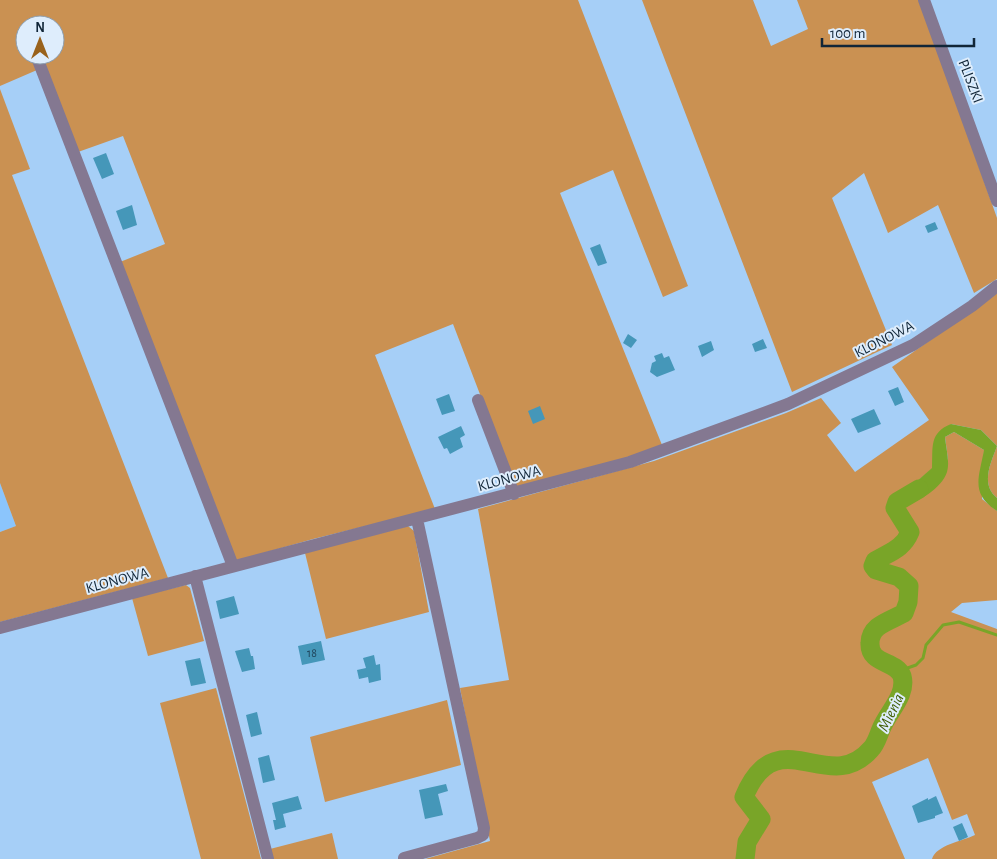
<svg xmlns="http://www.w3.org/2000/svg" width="997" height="859" viewBox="0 0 997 859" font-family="'Alegreya Sans',sans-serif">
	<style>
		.built { fill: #8bc5fc }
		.green { fill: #ca9152 }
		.water { fill: #79a528 }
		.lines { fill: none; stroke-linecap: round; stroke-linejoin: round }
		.stream { stroke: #79a528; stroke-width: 3 }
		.river { stroke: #79a528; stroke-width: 19 }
		.building { fill: #4597b9 }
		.minor { stroke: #847891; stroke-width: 12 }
		.labels { text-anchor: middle; stroke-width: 4; stroke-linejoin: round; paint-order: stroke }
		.number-label { font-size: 12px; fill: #1e4258 }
		.street-label { font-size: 15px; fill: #112638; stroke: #deedfc }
		.water-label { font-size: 16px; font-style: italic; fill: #415e05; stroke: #deedfc }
	</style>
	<rect width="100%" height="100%" fill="#a6cff7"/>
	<path class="built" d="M 0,483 L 16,526 L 0,532 Z"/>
	<path class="green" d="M 0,0 L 578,0 L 688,286 L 663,297 L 613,170 L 560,193 L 662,445 L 624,460 L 516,488 L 453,324 L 375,355 L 435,509 L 313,539 L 235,561 L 120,262 L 165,244 L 123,136 L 78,152 L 41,55 L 55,55 L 55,25 L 25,25 L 25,55 L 30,55 L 37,70 L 0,86 Z
		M 642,0 L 753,0 L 771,46 L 808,29 L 797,0 L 920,0 L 997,218 L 997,279 L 974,293 L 938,205 L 888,233 L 864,173 L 832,198 L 892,345 L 792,392 Z
		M 0,89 L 30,169 L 12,175 L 168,578 L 0,622 L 0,532 L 16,526 L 0,483 Z
		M 997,293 L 997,498 C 980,484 991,463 997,446 L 981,430 L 951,424 L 933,455 L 933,468 L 908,489 L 894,498 L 907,505 L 948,459 L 945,437 L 954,432 L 984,450 L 982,499 L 997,511 L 997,600 L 962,603 L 951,612 L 997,629 L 997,859 L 932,859 C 936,845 963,841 975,835 L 967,814 L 952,820 L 928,758 L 872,782 L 905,859 L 425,859 L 490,841 L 460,688 L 509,680 L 478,509 L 654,461 L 786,413 L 821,398 L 841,423 L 827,435 L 855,472 L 929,420 L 892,367 Z
		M 408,526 L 414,531 L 429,612 L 326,639 L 305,553 Z
		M 186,585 L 190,588 L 204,641 L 148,656 L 132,598 Z
		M 216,688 L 261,859 L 201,859 L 160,703 Z
		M 447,700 L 461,765 L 325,802 L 310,737 Z
		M 332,833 L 338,859 L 273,859 L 270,849 Z"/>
	<path class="water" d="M 951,424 L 981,430 L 997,446 C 991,463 980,484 997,498 L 997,511 C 970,493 979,478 984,450 L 954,432 L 945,437 C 946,448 950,462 947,472 C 942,488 917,504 901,505 L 893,498 L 908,489 L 932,468 C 933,447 929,433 951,424 Z"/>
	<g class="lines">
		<path class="stream" d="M 899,671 L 916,665 L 923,658 L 926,645 L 943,625 L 959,622 L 997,635"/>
		<path class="river" d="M 745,859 L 747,842 L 761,819 L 744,797 C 777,717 829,798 871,749 C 877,743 879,732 883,725 C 890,710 907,694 902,676 C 896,660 869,665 870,643 C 870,625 890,621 904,613 L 908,602 L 909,586 L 899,577 L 876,570 L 873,566 L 875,561 C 890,552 903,549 910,532 L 895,508 L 897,502 L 919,489"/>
	</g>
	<path class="building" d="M 106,153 L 114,174 L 102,179 L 93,158 Z
		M 132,205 L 137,225 L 123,230 L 116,211 Z
		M 935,222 L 938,229 L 928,233 L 925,226 Z
		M 600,244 L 607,263 L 598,266 L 590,248 Z
		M 628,334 L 637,340 L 631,348 L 623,343 Z
		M 763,339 L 767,348 L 755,352 L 752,344 Z
		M 711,341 L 714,350 L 702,357 L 698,346 Z
		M 662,353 L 664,358 L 669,356 L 675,370 L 657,377 L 650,372 L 652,363 L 656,361 L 654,356 Z
		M 898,387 L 904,402 L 895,406 L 888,391 Z
		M 449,394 L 455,411 L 442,415 L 436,399 Z
		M 540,406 L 545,419 L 533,424 L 528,411 Z
		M 874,409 L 881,424 L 858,433 L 851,419 Z
		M 461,426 L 465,435 L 460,438 L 463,447 L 450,454 L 447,448 L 444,449 L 438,437 Z
		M 234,596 L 239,614 L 220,619 L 216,601 Z
		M 321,641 L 325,660 L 302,665 L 298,646 Z
		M 249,648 L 251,656 L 253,656 L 255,669 L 242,672 L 235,651 Z
		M 374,655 L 376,665 L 380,664 L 381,680 L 369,683 L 368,677 L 359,679 L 357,670 L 366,668 L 363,658 Z
		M 200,658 L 206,683 L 191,686 L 185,661 Z
		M 257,712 L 262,734 L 251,737 L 246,715 Z
		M 269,755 L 275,780 L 263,783 L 258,758 Z
		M 446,784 L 448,791 L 438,794 L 443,815 L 425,819 L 419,790 Z
		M 298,796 L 302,809 L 283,814 L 286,827 L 275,830 L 273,820 L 276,820 L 272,803 Z
		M 936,796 L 943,813 L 935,816 L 935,818 L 918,823 L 912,806 L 928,798 L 928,800 Z
		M 962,823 L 968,837 L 959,841 L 953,827 Z"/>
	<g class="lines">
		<path class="minor" d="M 924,0 L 997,201
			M 36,55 L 233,566
			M 478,400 L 514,494
			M 195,576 L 268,859
			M 0,628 L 630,462 L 788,404 L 913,345 L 972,306 L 997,286
			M 404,858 L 477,838 L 483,835 L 484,828 L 417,519"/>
	</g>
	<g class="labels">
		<g class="number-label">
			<text x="312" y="657">18</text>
		</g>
		<g class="street-label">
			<text transform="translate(971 81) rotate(69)" y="5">PLISZKI</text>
			<text transform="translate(884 339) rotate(-27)" y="5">KLONOWA</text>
			<text transform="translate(509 478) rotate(-15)" y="5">KLONOWA</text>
			<text transform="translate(117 580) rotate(-15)" y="5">KLONOWA</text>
		</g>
		<g class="water-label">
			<text transform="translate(890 712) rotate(-64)" y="6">Mienia</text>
		</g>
	</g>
	<g transform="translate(40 40)"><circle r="24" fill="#deedfc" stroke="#8c9dae"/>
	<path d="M0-4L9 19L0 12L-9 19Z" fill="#99621c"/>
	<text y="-8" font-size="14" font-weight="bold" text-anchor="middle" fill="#112638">N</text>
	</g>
	<path d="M822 38v8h152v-8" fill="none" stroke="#112638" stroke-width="2.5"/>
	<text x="830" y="38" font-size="15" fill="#112638" stroke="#deedfc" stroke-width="4" paint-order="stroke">100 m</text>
</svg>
